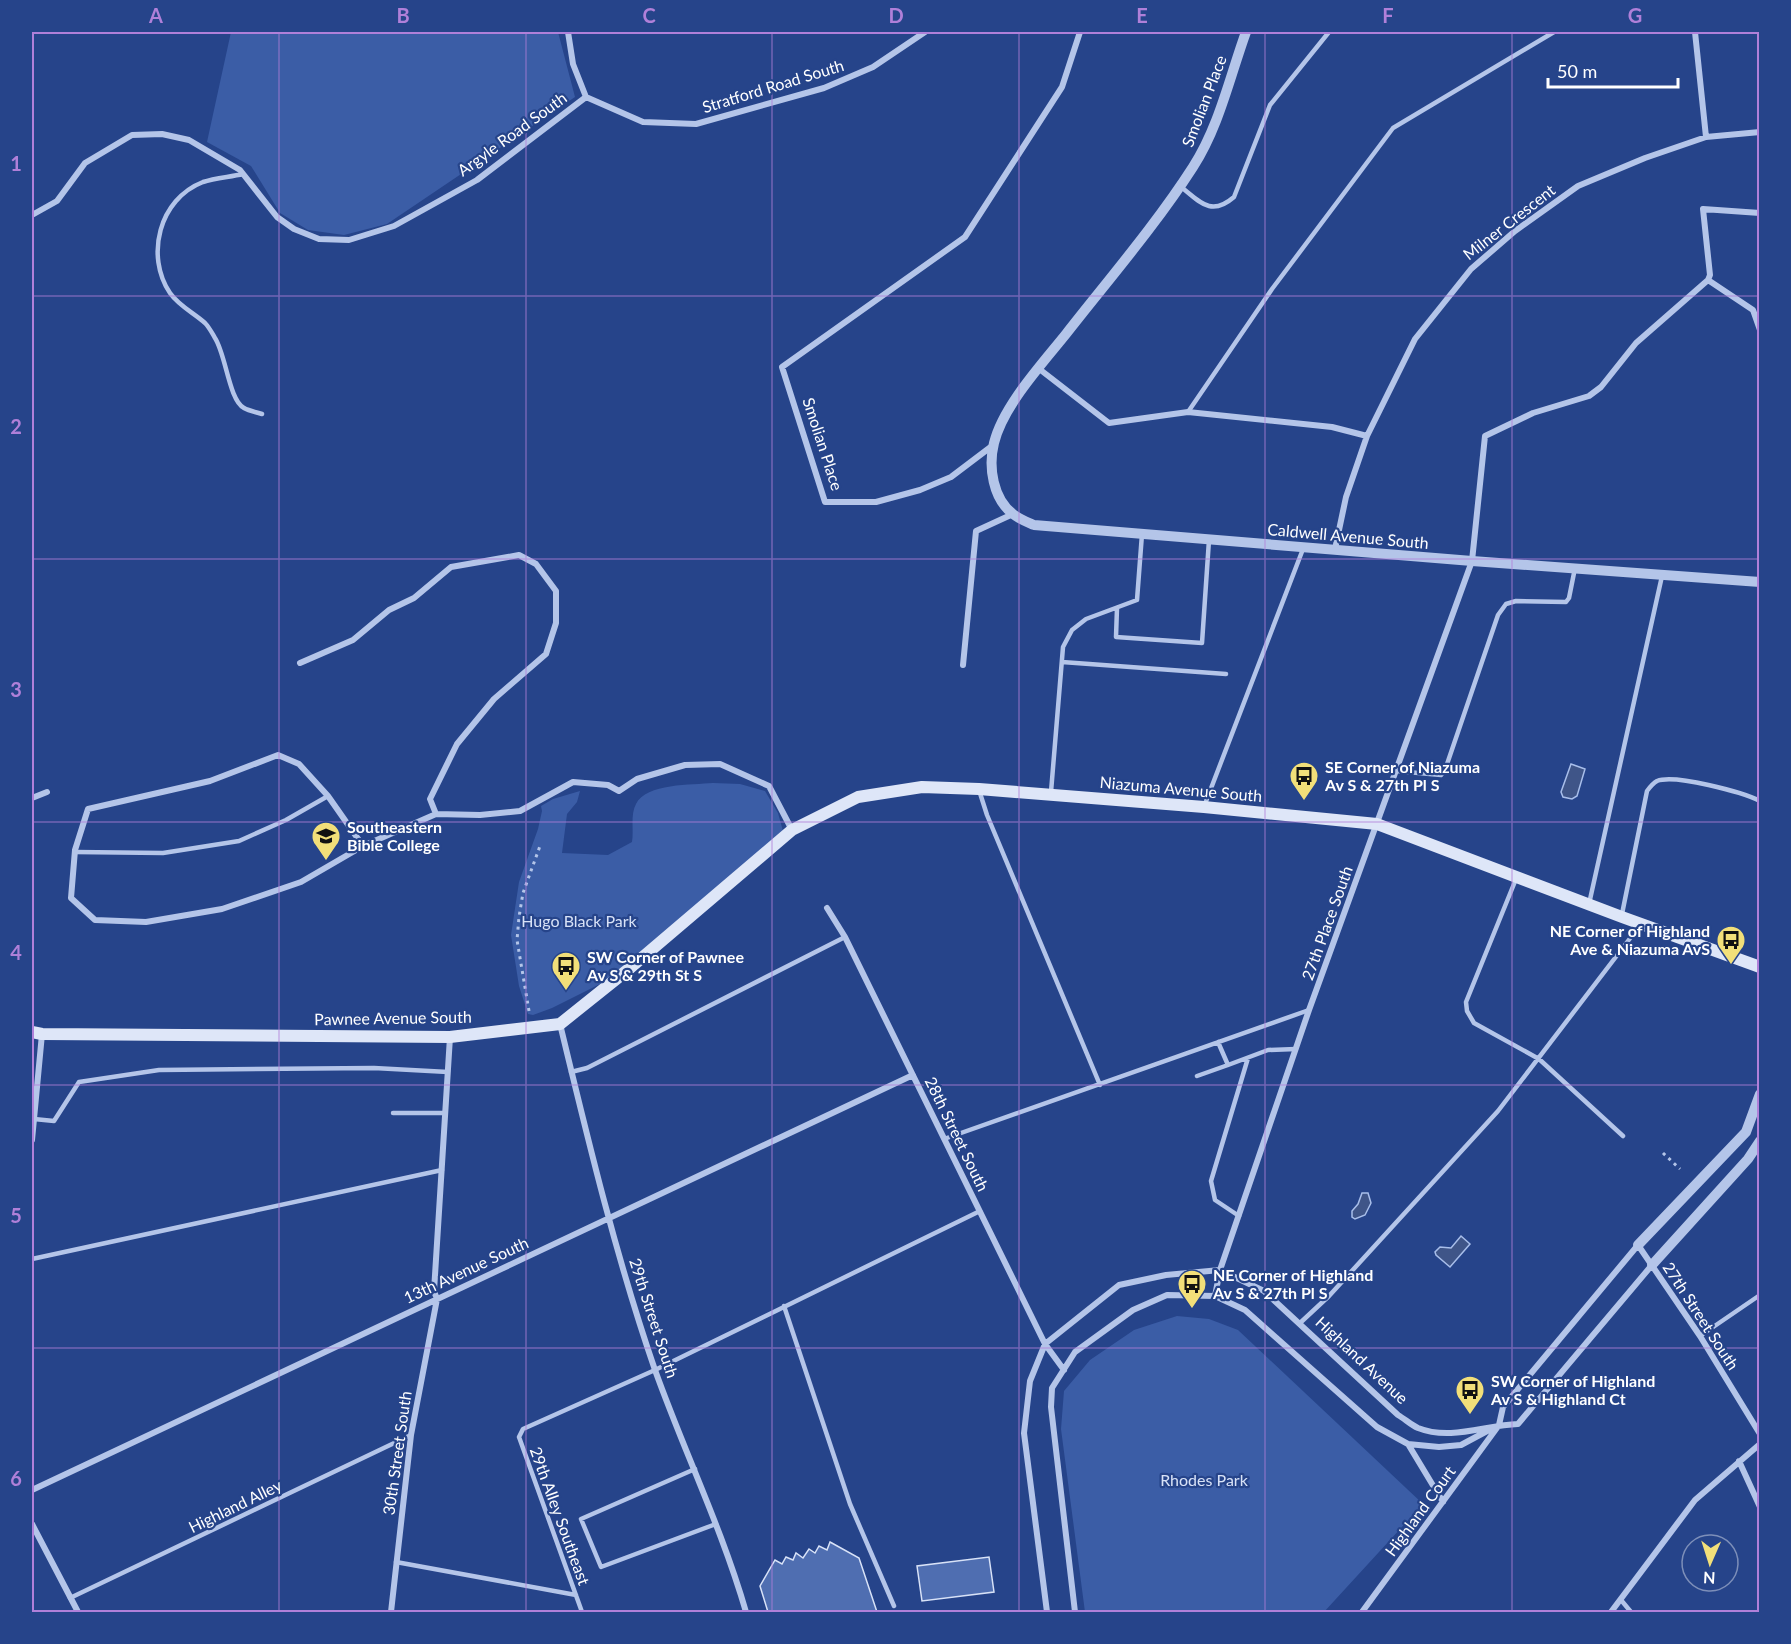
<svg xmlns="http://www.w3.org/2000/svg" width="1791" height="1644" viewBox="0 0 1791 1644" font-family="Lato,sans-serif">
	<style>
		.green { fill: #3b5da6 }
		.water { fill: #3f5588; stroke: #a8beea; stroke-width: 1.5 }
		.building { fill: #4f6eb1; stroke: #d8e2f7; stroke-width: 1.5 }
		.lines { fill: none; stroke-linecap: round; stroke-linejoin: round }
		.path { stroke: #b4c5e9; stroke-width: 3; stroke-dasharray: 3 4.5; stroke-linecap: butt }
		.service { stroke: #b4c5e9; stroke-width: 4.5 }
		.minor { stroke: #b4c5e9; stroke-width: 6 }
		.tertiary { stroke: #b4c5e9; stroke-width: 10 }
		.secondary { stroke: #dee6f8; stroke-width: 12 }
		.grid { fill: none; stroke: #b080d9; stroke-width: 1.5; stroke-opacity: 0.55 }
		.labels { text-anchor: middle; stroke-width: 4.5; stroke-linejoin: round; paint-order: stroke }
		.street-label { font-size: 16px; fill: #fff; stroke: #26448a }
		.poi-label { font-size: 16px; font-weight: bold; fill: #fff; stroke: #26448a; text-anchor: start }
		.park-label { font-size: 16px; fill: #d8e2f7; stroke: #26448a }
		.neatline { fill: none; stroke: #b080d9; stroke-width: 2 }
		.grid-label { font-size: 20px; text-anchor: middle; font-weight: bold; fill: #b080d9 }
	</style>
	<rect width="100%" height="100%" fill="#26448a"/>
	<path class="green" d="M 231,32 L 558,32 L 575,97 L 387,224 L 344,235 L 308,230 L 280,213 L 251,166 L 207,142 Z
		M 713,783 L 740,784 L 765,791 L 778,813 L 783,831 L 608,980 L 552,1008 L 533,1015 L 528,1014 L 519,986 L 511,935 L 519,882 L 538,829 L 542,811 L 541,806 L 553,799 L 580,791 L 577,802 L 567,814 L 562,853 L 608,855 L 632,842 C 634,830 630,815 636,804 C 646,783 692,785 713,783 Z
		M 1177,1316 L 1209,1319 L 1238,1330 L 1423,1504 L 1324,1612 L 1085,1612 L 1061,1429 L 1064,1391 L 1090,1360 L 1134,1330 Z"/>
	<path class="water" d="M 1571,764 L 1585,769 L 1577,796 L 1572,799 L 1563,797 L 1561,792 Z
		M 1362,1193 L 1368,1193 L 1371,1203 L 1365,1215 L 1355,1219 L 1352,1217 L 1352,1211 L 1358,1204 Z
		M 1461,1236 L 1470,1244 L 1450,1267 L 1436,1255 L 1435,1252 L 1440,1247 L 1451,1248 Z"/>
	<path class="building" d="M 830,1542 L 859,1558 L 877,1612 L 768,1612 L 760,1586 L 775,1560 L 782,1564 L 786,1557 L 793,1560 L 796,1553 L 803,1558 L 809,1549 L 815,1553 L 819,1546 L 827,1550 Z
		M 989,1557 L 994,1592 L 922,1601 L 917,1566 Z"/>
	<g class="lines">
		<path class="path" d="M 529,1011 L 517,940 L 519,917 L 523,893 L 540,846
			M 1663,1153 L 1680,1169"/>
		<path class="service" d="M 243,174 C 230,177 215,178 203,182 C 159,199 145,256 170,293 C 179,306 194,313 205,323 C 209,327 212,333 215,338 C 226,355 229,400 244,408 C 249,411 256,412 262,414
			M 1180,186 C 1200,202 1211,217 1234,197 L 1270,105 L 1329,32
			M 1188,412 L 1272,289 L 1393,128 L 1554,32
			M 1117,608 L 1116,637 L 1202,643 L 1209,540
			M 1062,662 L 1226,674
			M 1396,771 L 1441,775 L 1445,770 L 1498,615 L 1506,604 L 1516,601 L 1566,602 L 1569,598 L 1575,568
			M 979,790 L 987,815 L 1100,1085
			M 1051,792 L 1063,647 L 1072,630 L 1086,619 L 1137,600 L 1142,534
			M 1205,804 L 1303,549
			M 75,852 L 163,853 L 239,841 L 286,820 L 328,796
			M 1516,879 L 1466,1002 L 1467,1011 L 1474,1023 L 1539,1059 L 1623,1136
			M 1589,904 L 1662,576
			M 1622,914 L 1647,791 C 1650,787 1653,783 1657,781 C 1675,774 1742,792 1760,801
			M 1218,1042 L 1228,1065 L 1268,1050 L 1296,1049
			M 571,1072 L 587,1068 L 845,937
			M 1197,1076 L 1228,1065
			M 393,1113 L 445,1113
			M 34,1119 L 54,1121 L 79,1082 L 159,1070 L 374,1068 L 448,1072
			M 944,1139 L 1309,1010
			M 1239,1216 L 1215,1200 L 1211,1181 L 1248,1058
			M 32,1259 L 442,1170
			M 784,1306 L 850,1504 L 894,1606
			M 1300,1323 L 1329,1296 L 1498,1111 L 1641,924
			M 1700,1336 L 1760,1295
			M 695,1469 L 581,1519 L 601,1567 L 716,1524
			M 396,1562 L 576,1595
			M 70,1598 L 411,1435
			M 1621,1600 L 1631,1612
			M 582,1612 L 519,1437 L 523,1429 L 655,1370 L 980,1211"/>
		<path class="minor" d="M 568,32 L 573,64 L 586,97
			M 1695,32 L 1706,137
			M 586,97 L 643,122 L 696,124 L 824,88 L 873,67 L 925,32
			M 32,215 L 57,201 L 85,163 L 132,135 L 162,134 L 189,140 L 240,170 L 277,217 L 294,229 L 319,239 L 349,240 L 394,226 L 477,180 L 586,97
			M 1708,280 L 1710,275 L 1703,209 L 1760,213
			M 1708,280 L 1753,310 L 1760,330
			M 1038,368 L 1109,423 L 1188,412 L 1332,427 L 1367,436
			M 992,446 L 951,477 L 920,490 L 876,502 L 825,502 L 782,367 L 965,237 L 1062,87 L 1080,32
			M 1335,549 L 1346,497 L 1367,436 L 1415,339 L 1471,269 L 1515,231 L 1578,186 L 1645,158 L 1706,137 L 1760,132
			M 300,663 L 353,640 L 389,610 L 414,598 L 451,567 L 519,555 L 536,564 L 556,591 L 556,623 L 546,654 L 494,699 L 457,744 L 430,799 L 436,814 L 480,815 L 520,811 L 573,782 L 608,785 L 619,791 L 637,779 L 685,765 L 720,764 L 769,786 L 792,830
			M 963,665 L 976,531 L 1013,514
			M 278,755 L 299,764 L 328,796 L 363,846 L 301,882 L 222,909 L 146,922 L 95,920 L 71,898 L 75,850 L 88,809 L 210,781 Z
			M 32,798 L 47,792
			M 363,846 L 436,814
			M 827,908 L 845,937 L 1045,1344 L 1064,1370
			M 560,1024 C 588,1140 616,1257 655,1370 C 684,1451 722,1529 746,1612
			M 32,1140 L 42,1034
			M 1215,1296 L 1220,1270 L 1309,1010 L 1472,561 L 1485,436 L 1533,413 L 1589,396 L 1601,387 L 1636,343 L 1708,280
			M 1408,1444 L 1443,1502
			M 1739,1461 L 1760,1507
			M 32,1490 L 913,1075
			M 32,1524 L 78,1612
			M 391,1612 L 411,1435 L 437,1299 L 434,1291 L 450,1037
			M 1047,1612 L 1024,1433 L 1030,1381 L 1045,1344 L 1119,1285 L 1166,1275 L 1220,1270 L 1264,1291 L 1398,1415 C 1405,1419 1411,1425 1418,1428 C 1451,1441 1485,1425 1518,1424 L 1652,1265
			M 1075,1612 L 1051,1407 L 1052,1388 L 1075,1352 L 1133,1310 L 1167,1295 L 1215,1296 L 1245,1310 L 1377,1427 L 1408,1444 L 1439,1447 L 1461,1445 L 1489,1430
			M 1362,1612 L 1499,1425 L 1503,1407 L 1638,1245 L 1700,1336 L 1760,1434
			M 1611,1612 L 1695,1500 L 1760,1444"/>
		<path class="tertiary" d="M 1246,32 C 1230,76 1219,127 1193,167 C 1155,226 1109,279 1066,334 C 1042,364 1003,406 994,443 C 988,467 993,499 1013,514 C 1019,519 1027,522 1034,525 L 1472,561 L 1760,582
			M 1638,1245 L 1746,1132 L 1760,1094
			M 1652,1265 L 1748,1159 L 1760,1141"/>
		<path class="secondary" d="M 32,1032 L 42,1034 L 450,1037 L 560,1024 L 630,968 L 792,830 L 858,797 L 922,787 L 979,789 L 1204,807 L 1377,824 L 1622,917 L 1760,967"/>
	</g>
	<path class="grid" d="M 279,32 L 279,1612M 526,32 L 526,1612M 772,32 L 772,1612M 1019,32 L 1019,1612M 1265,32 L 1265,1612M 1512,32 L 1512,1612M 32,296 L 1760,296M 32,559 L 1760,559M 32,822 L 1760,822M 32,1085 L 1760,1085M 32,1348 L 1760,1348"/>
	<defs>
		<g id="bus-pin" transform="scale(1.5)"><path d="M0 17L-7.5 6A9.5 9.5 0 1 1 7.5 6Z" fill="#f2df79" stroke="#26448a"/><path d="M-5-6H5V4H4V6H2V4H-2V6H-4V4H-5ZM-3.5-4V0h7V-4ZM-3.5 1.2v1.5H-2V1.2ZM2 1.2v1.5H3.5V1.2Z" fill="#111"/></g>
		<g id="school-pin" transform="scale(1.5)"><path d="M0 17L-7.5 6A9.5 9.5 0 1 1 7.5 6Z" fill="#f2df79" stroke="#26448a"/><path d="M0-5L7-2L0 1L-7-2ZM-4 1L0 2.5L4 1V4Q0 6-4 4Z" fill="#111"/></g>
	</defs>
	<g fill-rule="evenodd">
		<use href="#bus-pin" x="1304" y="776"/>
		<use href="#school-pin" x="326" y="836"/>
		<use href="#bus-pin" x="1731" y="940"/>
		<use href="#bus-pin" x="566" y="966"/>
		<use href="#bus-pin" x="1192" y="1284"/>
		<use href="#bus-pin" x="1470" y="1390"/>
	</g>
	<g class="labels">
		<g class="street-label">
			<text transform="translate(773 86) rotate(-17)" y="6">Stratford Road South</text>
			<text transform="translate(1204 101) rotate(-69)" y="6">Smolian Place</text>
			<text transform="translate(512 134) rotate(-36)" y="6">Argyle Road South</text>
			<text transform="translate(1509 222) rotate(-38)" y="6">Milner Crescent</text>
			<text transform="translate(823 444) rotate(72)" y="6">Smolian Place</text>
			<text transform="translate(1348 536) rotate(5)" y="6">Caldwell Avenue South</text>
			<text transform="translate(1181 789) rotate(5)" y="6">Niazuma Avenue South</text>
			<text transform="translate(1327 923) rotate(-70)" y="6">27th Place South</text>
			<text transform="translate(393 1018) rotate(-1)" y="6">Pawnee Avenue South</text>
			<text transform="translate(957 1134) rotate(64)" y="6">28th Street South</text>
			<text transform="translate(466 1270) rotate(-25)" y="6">13th Avenue South</text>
			<text transform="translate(1701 1316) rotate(57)" y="6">27th Street South</text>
			<text transform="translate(654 1318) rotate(72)" y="6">29th Street South</text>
			<text transform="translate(1362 1360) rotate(43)" y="6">Highland Avenue</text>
			<text transform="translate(397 1453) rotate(-82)" y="6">30th Street South</text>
			<text transform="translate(235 1506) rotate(-26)" y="6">Highland Alley</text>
			<text transform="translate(1420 1511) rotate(-54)" y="6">Highland Court</text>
			<text transform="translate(560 1516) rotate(70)" y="6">29th Alley Southeast</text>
		</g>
		<g class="poi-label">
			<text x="1325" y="773">SE Corner of Niazuma<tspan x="1325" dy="18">Av S &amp; 27th Pl S</tspan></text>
			<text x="347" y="833">Southeastern<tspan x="347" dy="18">Bible College</tspan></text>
			<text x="1710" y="937" text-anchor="end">NE Corner of Highland<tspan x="1710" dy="18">Ave &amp; Niazuma AvS</tspan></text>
			<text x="587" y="963">SW Corner of Pawnee<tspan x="587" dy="18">Av S &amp; 29th St S</tspan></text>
			<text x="1213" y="1281">NE Corner of Highland<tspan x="1213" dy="18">Av S &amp; 27th Pl S</tspan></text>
			<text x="1491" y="1387">SW Corner of Highland<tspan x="1491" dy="18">Av S &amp; Highland Ct</tspan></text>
		</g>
		<g class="park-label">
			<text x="579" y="927">Hugo Black Park</text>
			<text x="1204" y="1486">Rhodes Park</text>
		</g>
	</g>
	<rect width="1791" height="1644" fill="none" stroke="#26448a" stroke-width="66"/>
	<g transform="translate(1710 1563) rotate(183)"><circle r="28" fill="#26448a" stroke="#7d8fb9" stroke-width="1.5"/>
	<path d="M0-4.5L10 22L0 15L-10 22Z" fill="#f2df79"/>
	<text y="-9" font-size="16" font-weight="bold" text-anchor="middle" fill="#ffffff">N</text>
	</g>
	<path d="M1548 78v9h130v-9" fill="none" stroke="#ffffff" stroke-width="3"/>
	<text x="1557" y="78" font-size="18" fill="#ffffff" stroke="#26448a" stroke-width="4.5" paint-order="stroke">50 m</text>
	<rect x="33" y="33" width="1725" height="1578" class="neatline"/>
	<g class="grid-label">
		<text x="156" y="23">A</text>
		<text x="403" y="23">B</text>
		<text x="649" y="23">C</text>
		<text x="896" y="23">D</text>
		<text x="1142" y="23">E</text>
		<text x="1388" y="23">F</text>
		<text x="1635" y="23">G</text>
		<text x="16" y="171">1</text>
		<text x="16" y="434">2</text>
		<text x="16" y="697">3</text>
		<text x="16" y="960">4</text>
		<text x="16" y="1223">5</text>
		<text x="16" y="1486">6</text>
	</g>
</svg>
